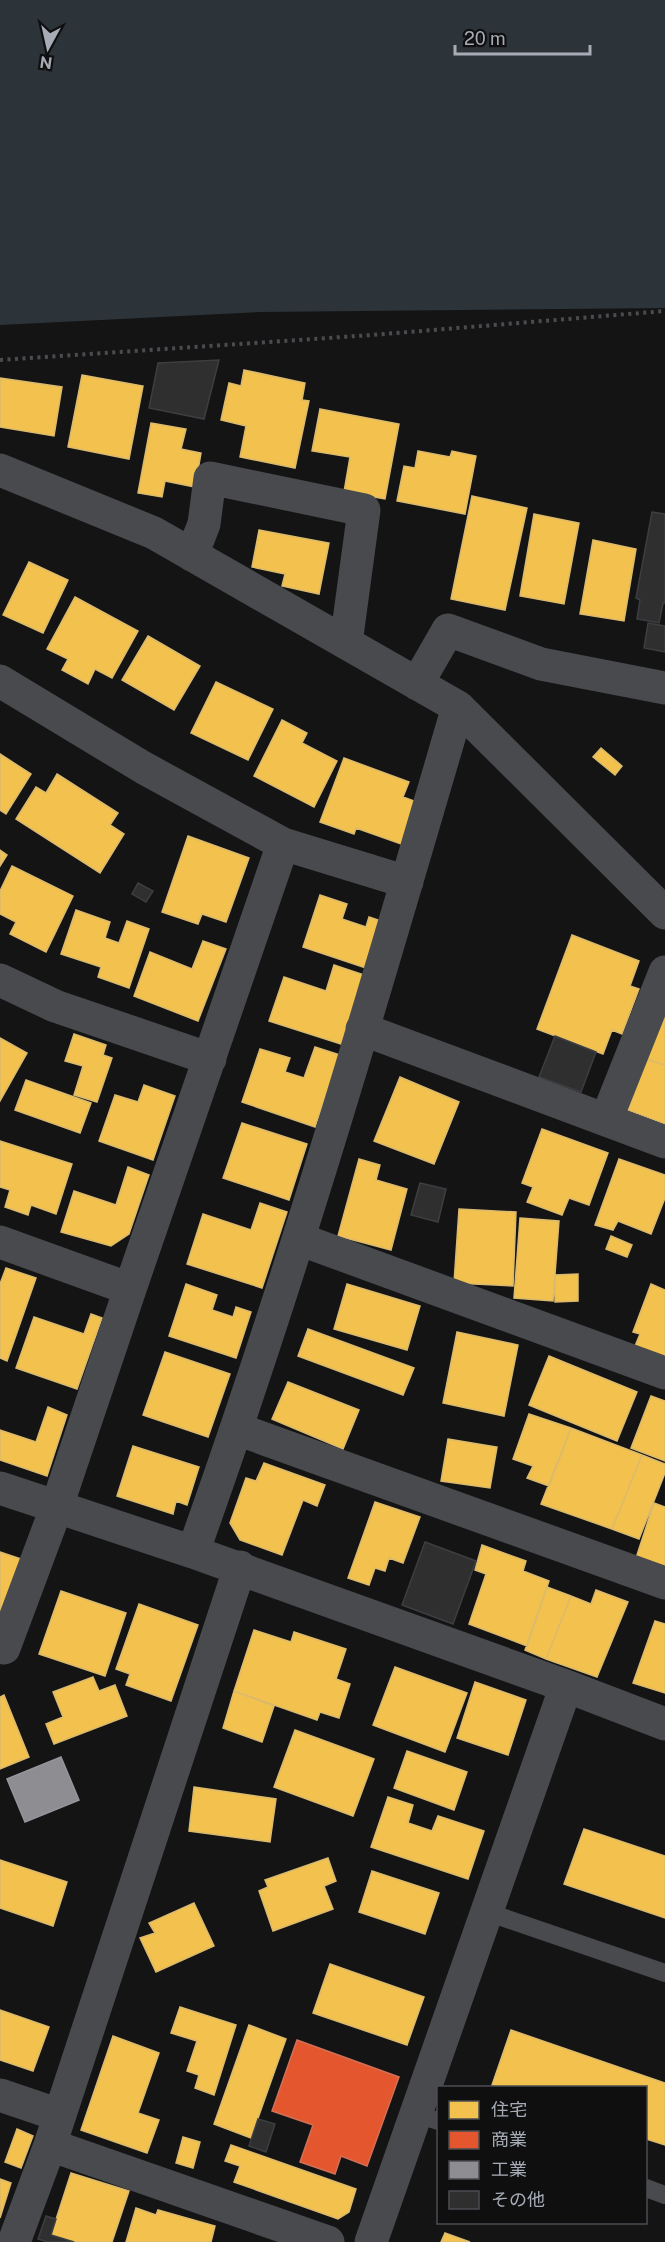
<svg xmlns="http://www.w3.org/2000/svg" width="665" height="2242" viewBox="0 0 665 2242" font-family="'Public Sans','Noto Sans JP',sans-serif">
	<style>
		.water { fill: #2c3439 }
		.homes { fill: #f2c14e; stroke: #dbba6d; stroke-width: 1.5 }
		.shops { fill: #e4572e; stroke: #d17056; stroke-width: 1.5 }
		.industry { fill: #8d8d92; stroke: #94969c; stroke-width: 1.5 }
		.building { fill: #2f2f30; stroke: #3d3e41; stroke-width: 1.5 }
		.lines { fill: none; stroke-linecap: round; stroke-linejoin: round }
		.path { stroke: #4a4c4f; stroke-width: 4; stroke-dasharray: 3 4.5; stroke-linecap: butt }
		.lane { stroke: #494a4d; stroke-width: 18 }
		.street { stroke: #494a4d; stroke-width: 33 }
	</style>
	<rect width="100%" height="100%" fill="#141415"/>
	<path class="water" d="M 0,0 L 665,0 L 665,308 L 261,312 L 0,325 Z"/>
	<path class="homes" d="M 244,370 L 305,383 L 302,400 L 309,401 L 295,468 L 240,457 L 246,426 L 221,420 L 229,383 L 241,386 Z
		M 82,375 L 143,386 L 129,459 L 68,447 Z
		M 0,378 L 62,387 L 54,436 L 0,427 Z
		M 320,409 L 399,424 L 385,499 L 344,492 L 350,457 L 312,451 Z
		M 151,423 L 186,429 L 181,449 L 201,453 L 195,487 L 165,481 L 162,497 L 138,493 Z
		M 418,451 L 450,457 L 452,451 L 476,456 L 465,514 L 397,501 L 404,466 L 415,468 Z
		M 472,496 L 527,508 L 505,610 L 451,599 Z
		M 534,514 L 579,523 L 564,604 L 520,596 Z
		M 259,530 L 329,543 L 319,594 L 282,586 L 285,574 L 252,567 Z
		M 593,540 L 636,549 L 624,621 L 580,614 Z
		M 29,562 L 68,580 L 43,633 L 3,615 Z
		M 75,597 L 138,631 L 112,678 L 95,669 L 88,684 L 62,670 L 68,659 L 47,649 Z
		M 148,636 L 200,666 L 174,710 L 122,680 Z
		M 216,682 L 273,709 L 248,760 L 191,733 Z
		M 282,720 L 307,733 L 302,743 L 337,761 L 314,807 L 254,776 Z
		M 601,748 L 622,766 L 615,775 L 593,757 Z
		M 0,754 L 31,774 L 6,814 L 0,810 Z
		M 344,758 L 409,782 L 403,797 L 422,804 L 407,846 L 356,828 L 354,834 L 320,822 Z
		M 57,774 L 118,813 L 110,825 L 124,834 L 100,873 L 16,819 L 36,787 L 46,793 Z
		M 188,836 L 249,858 L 226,922 L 202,914 L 198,924 L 162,912 Z
		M 0,850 L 7,855 L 0,866 Z
		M 12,866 L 73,896 L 46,952 L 10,934 L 16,922 L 0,914 L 0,891 Z
		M 320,895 L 347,904 L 342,919 L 366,927 L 369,917 L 384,922 L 369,969 L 303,947 Z
		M 76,910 L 110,922 L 105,938 L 119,943 L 127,921 L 149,929 L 129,988 L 98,977 L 101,967 L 61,954 Z
		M 572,935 L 639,961 L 630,986 L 639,989 L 622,1034 L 612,1030 L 603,1054 L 537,1029 Z
		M 203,941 L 226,949 L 198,1021 L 134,996 L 150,952 L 192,969 Z
		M 334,965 L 364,975 L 341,1044 L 269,1021 L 284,977 L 326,991 Z
		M 665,1010 L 665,1065 L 646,1059 Z
		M 74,1034 L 106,1045 L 103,1055 L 112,1058 L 97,1102 L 74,1095 L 83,1066 L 65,1061 Z
		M 0,1038 L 27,1053 L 0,1101 Z
		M 315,1047 L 340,1055 L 315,1127 L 242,1102 L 260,1049 L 290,1058 L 285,1072 L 304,1078 Z
		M 646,1059 L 665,1065 L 665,1124 L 628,1110 Z
		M 400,1077 L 459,1102 L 434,1164 L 374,1141 Z
		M 26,1080 L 91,1103 L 80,1133 L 15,1110 Z
		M 144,1085 L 175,1096 L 153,1160 L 99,1141 L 115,1095 L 138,1102 Z
		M 242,1123 L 307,1144 L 289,1200 L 223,1178 Z
		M 542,1129 L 608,1153 L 589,1205 L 569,1198 L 562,1215 L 527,1202 L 533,1187 L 522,1183 Z
		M 0,1141 L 72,1164 L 56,1214 L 31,1205 L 28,1215 L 5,1207 L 10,1190 L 0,1187 Z
		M 359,1159 L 380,1165 L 376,1180 L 407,1189 L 391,1250 L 338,1236 Z
		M 619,1159 L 665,1175 L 665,1198 L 651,1234 L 618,1221 L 613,1230 L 595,1225 Z
		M 128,1167 L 149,1175 L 129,1234 L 111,1246 L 61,1232 L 74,1191 L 116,1205 Z
		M 260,1203 L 287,1212 L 262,1288 L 187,1264 L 203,1214 L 251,1230 Z
		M 459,1209 L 516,1212 L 513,1286 L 454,1283 Z
		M 520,1218 L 559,1221 L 553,1301 L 514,1298 Z
		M 611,1236 L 632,1245 L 627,1257 L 606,1249 Z
		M 6,1268 L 36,1278 L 7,1361 L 0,1358 L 0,1284 Z
		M 578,1274 L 578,1301 L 555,1302 L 555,1275 Z
		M 186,1284 L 217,1295 L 212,1310 L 233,1317 L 236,1307 L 251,1312 L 236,1358 L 169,1336 Z
		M 347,1284 L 420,1306 L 407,1350 L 334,1329 Z
		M 651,1284 L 665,1290 L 665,1357 L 635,1346 L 640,1334 L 633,1332 Z
		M 91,1314 L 102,1318 L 77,1389 L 16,1368 L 34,1317 L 84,1334 Z
		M 308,1329 L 414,1368 L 403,1395 L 298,1356 Z
		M 457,1332 L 518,1345 L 504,1416 L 443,1403 Z
		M 165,1352 L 230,1374 L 208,1437 L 143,1415 Z
		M 549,1356 L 637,1392 L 617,1441 L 529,1405 Z
		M 288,1382 L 359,1410 L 343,1449 L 272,1419 Z
		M 651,1396 L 665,1401 L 665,1461 L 631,1448 Z
		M 48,1407 L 67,1415 L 47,1476 L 0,1460 L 0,1430 L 36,1442 Z
		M 529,1414 L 571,1428 L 549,1486 L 527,1478 L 533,1466 L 513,1459 Z
		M 571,1428 L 642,1455 L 612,1529 L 541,1504 Z
		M 448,1439 L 497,1447 L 490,1488 L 441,1481 Z
		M 133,1446 L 199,1467 L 187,1505 L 176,1501 L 173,1514 L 117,1496 Z
		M 642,1455 L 665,1464 L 665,1473 L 639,1539 L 612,1529 Z
		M 264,1463 L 325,1485 L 317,1506 L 303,1500 L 282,1555 L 240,1540 L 230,1523 L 246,1478 L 256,1481 Z
		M 375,1502 L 420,1517 L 403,1563 L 389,1558 L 385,1571 L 375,1568 L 369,1585 L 348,1578 Z
		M 654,1503 L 665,1507 L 665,1571 L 635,1561 Z
		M 482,1545 L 526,1561 L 523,1571 L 549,1581 L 527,1646 L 469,1624 L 486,1574 L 475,1570 Z
		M 0,1552 L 21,1559 L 0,1617 Z
		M 547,1587 L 571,1596 L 546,1659 L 525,1650 Z
		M 596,1590 L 628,1602 L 597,1677 L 546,1659 L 571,1596 L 591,1604 Z
		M 61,1591 L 126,1613 L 105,1676 L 39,1654 Z
		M 139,1604 L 198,1625 L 171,1701 L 126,1685 L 130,1674 L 116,1669 Z
		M 655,1621 L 665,1624 L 665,1693 L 633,1683 Z
		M 254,1630 L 291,1642 L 294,1632 L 346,1649 L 336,1679 L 350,1684 L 339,1718 L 320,1712 L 317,1720 L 234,1691 Z
		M 395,1667 L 467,1693 L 445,1752 L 373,1725 Z
		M 93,1677 L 99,1691 L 115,1685 L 127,1716 L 54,1744 L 46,1724 L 63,1717 L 53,1692 Z
		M 475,1682 L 526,1700 L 508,1755 L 457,1738 Z
		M 234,1691 L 274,1706 L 262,1742 L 223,1728 Z
		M 4,1695 L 29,1757 L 0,1769 L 0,1697 Z
		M 295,1730 L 374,1759 L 353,1816 L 274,1787 Z
		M 407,1751 L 467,1772 L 454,1810 L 394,1788 Z
		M 194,1787 L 276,1799 L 270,1842 L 189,1831 Z
		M 388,1797 L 413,1805 L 408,1823 L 432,1831 L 438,1816 L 484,1831 L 468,1879 L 371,1847 Z
		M 584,1829 L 665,1856 L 665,1918 L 564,1884 Z
		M 328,1858 L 336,1881 L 324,1886 L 333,1909 L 273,1931 L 259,1891 L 268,1887 L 265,1880 Z
		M 0,1860 L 67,1882 L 53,1926 L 0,1908 Z
		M 372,1871 L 439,1893 L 425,1934 L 359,1912 Z
		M 194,1903 L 214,1946 L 156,1972 L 140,1938 L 155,1933 L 149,1923 Z
		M 330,1964 L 424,1997 L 407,2045 L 313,2013 Z
		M 180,2007 L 236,2025 L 214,2095 L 195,2088 L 199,2075 L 187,2071 L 197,2041 L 171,2033 Z
		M 0,2010 L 49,2027 L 33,2071 L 0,2060 Z
		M 249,2025 L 286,2039 L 251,2138 L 214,2124 Z
		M 511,2030 L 665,2083 L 665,2145 L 646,2139 L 646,2088 L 499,2088 L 492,2085 Z
		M 113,2036 L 159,2053 L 138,2113 L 159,2120 L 147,2153 L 81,2130 Z
		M 17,2129 L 33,2136 L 21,2168 L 5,2162 Z
		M 183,2137 L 200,2142 L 193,2168 L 176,2163 Z
		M 231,2145 L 356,2189 L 349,2212 L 338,2219 L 234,2182 L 240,2166 L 225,2161 Z
		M 71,2173 L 129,2191 L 112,2242 L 75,2242 L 51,2235 Z
		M 0,2179 L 11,2183 L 0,2218 Z
		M 136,2208 L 156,2215 L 158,2210 L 215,2226 L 211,2242 L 126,2242 Z
		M 445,2233 L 470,2242 L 441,2242 Z"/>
	<path class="shops" d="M 297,2040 L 399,2077 L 367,2166 L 341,2156 L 335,2174 L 300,2162 L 313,2125 L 272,2111 Z"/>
	<path class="industry" d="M 61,1757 L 79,1800 L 25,1822 L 7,1779 Z"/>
	<path class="building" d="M 219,360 L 204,419 L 149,408 L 158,363 Z
		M 652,512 L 665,514 L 665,603 L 663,603 L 659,623 L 637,619 L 640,600 L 636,598 Z
		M 648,623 L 665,626 L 665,652 L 644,648 Z
		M 138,883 L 153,891 L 146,902 L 132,894 Z
		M 555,1036 L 596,1052 L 581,1092 L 539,1077 Z
		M 420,1183 L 446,1189 L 438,1222 L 411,1215 Z
		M 425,1542 L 476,1561 L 453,1624 L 402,1605 Z
		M 258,2119 L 275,2124 L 266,2152 L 249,2146 Z
		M 46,2216 L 56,2219 L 51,2235 L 74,2242 L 48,2242 L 38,2239 Z"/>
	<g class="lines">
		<path class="path" d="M 0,360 L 372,335 L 665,311"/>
		<path class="lane" d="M 487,1912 L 665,1973
			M 416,2114 L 438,2121
			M 646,2188 L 665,2195"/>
		<path class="street" d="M 0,470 L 154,533 L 458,707 L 665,913
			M 192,555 L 204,524 L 210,478 L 364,510 L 346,643
			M 0,681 L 144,768 L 283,844 L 407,882
			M 417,684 L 448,630 L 541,664 L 665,688
			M 458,707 C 375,990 293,1274 193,1552 L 566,1686 L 665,1724
			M 0,980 L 55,1006 L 210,1059
			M 362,1029 L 665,1142
			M 606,1120 L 665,972
			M 299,1239 L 665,1373
			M 0,1242 L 130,1289
			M 237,1429 L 665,1583
			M 0,1488 L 193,1552
			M 0,1647 L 4,1648 L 57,1506 L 130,1289 L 283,844
			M 0,2095 L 59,2115
			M 50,2145 L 328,2242
			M 14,2242 L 50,2145 L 240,1567
			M 371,2242 L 566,1686"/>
	</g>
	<rect x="437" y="2086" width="210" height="138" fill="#0f0f10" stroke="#4b4d52" stroke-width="1.5"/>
	<rect x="449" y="2101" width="30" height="18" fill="#f2c14e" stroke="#4b4d52" stroke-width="1.5"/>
	<text x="491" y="2116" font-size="18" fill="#a6abb5">住宅</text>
	<rect x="449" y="2131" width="30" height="18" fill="#e4572e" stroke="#4b4d52" stroke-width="1.5"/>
	<text x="491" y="2146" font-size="18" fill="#a6abb5">商業</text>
	<rect x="449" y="2161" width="30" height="18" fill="#8d8d92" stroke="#4b4d52" stroke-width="1.5"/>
	<text x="491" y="2176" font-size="18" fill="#a6abb5">工業</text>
	<rect x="449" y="2191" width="30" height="18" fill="#2f2f30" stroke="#4b4d52" stroke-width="1.5"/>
	<text x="491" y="2206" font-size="18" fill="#a6abb5">その他</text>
	<g transform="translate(48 48) rotate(188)" stroke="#0f0f10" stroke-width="4.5" paint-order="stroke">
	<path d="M0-4.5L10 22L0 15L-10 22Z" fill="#a6abb5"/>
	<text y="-9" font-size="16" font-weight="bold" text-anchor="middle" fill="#a6abb5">N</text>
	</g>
	<path d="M455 45v9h135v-9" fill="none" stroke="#a6abb5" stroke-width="3"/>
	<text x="464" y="45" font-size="18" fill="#a6abb5" stroke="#0f0f10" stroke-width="4.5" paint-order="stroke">20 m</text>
</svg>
